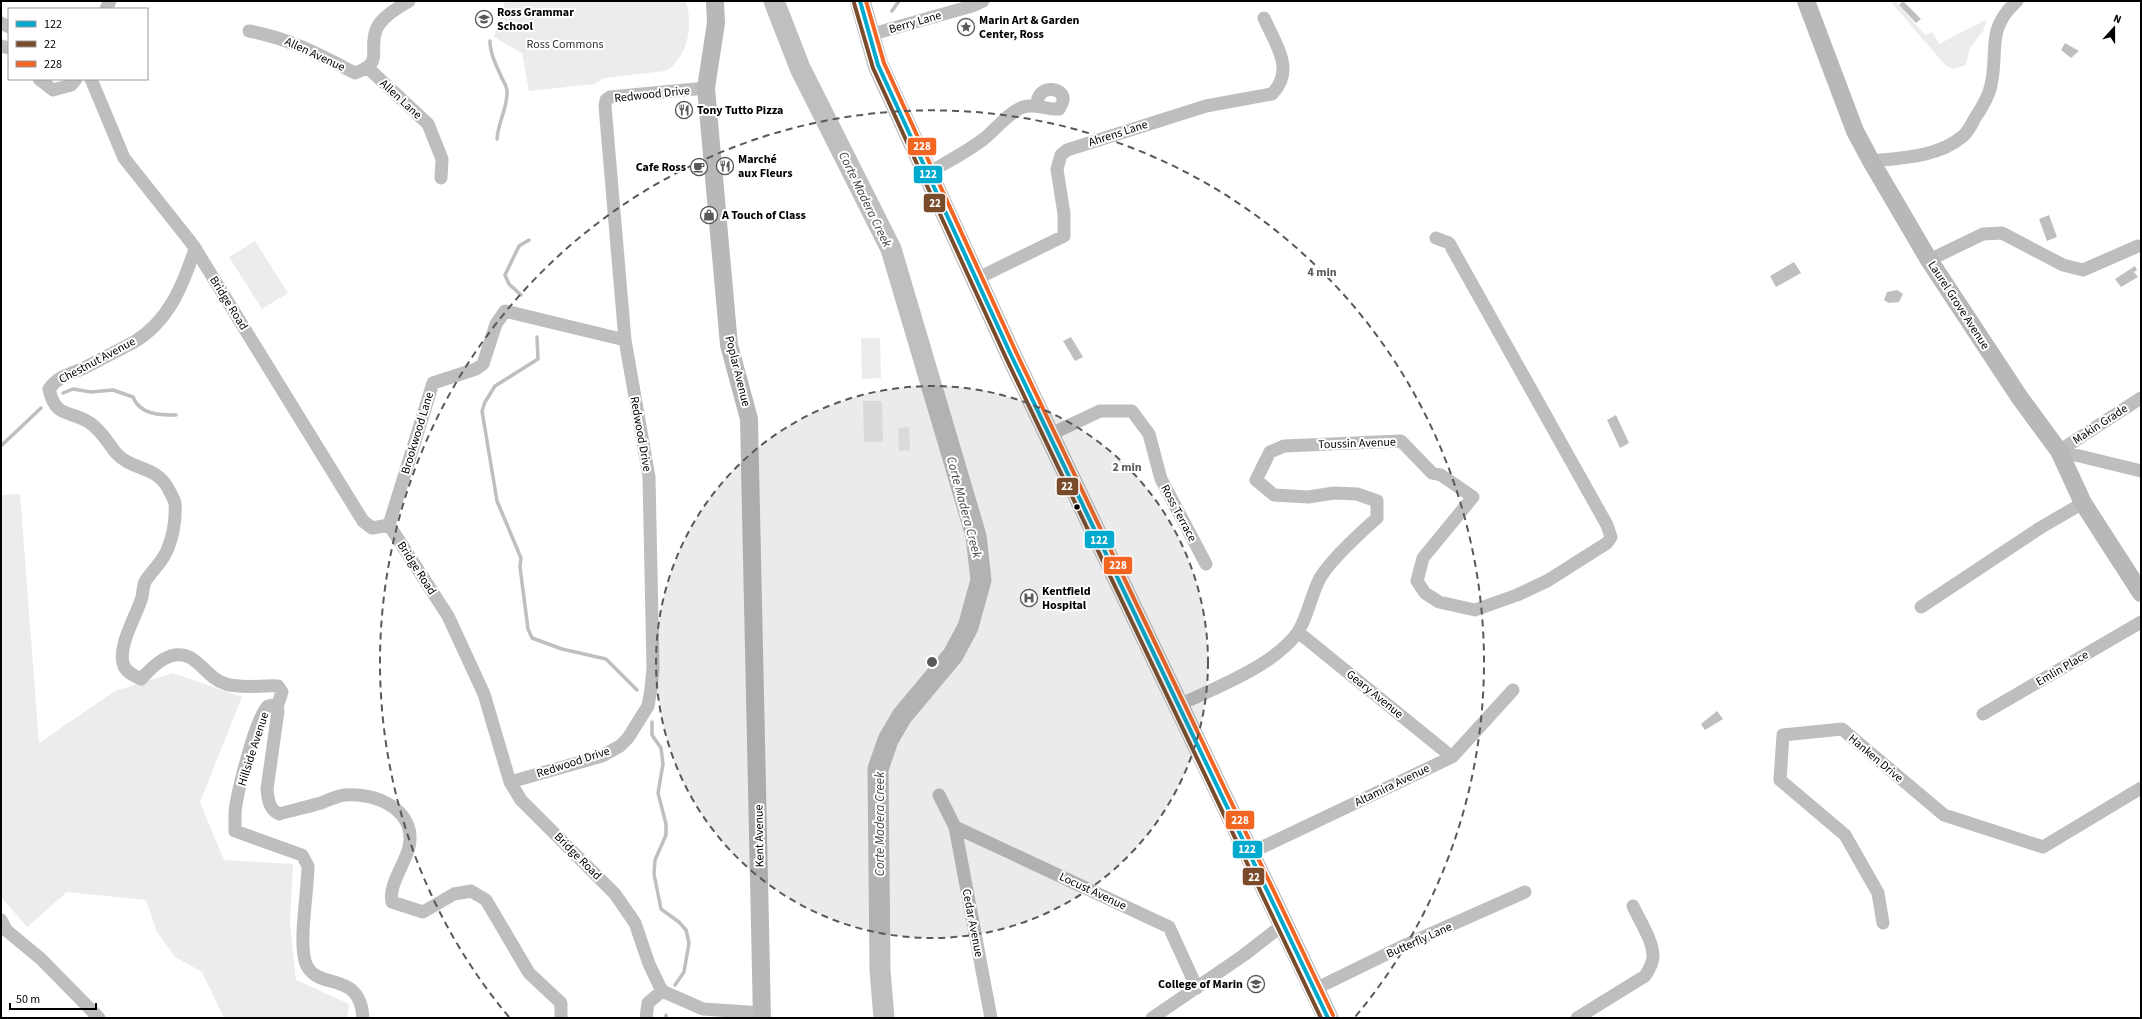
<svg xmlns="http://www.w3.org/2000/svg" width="2142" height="1019" viewBox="0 0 2142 1019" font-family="'Source Sans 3',sans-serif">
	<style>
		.green { fill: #ececec }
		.water { fill: #bfbfbf }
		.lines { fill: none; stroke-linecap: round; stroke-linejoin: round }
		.stream { stroke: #bfbfbf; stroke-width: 3.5 }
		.river { stroke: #bfbfbf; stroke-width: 21 }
		.street { stroke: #bebebe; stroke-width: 13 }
		.secondary { stroke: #b8b8b8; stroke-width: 18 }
		.primary { stroke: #bebebe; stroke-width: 21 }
		.bus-1-casing { stroke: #fff; stroke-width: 7 }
		.bus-2-casing { stroke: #fff; stroke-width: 7 }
		.bus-3-casing { stroke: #fff; stroke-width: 7 }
		.bus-1 { stroke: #00a9ce; stroke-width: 4 }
		.bus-2 { stroke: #7a4b2a; stroke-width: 4 }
		.bus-3 { stroke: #f26522; stroke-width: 4 }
		.ring { fill: none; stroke: #595959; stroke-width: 2; stroke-dasharray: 7 5 }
		.bus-dot { fill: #000; stroke: #fff; stroke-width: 1.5 }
		.labels { text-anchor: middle; stroke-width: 4; stroke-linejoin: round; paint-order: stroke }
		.poi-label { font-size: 12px; font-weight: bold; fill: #000; stroke: #fff; text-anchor: start }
		.street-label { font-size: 12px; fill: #000; stroke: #fff }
		.park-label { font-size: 12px; fill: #333; stroke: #fff }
		.water-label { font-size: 13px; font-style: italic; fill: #444; stroke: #fff }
		.centre { fill: #595959; stroke: #fff; stroke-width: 2 }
		.ring-label { font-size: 12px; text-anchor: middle; font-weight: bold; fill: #595959; stroke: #fff; stroke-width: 4; stroke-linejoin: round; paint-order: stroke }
		.line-badge { stroke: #fff; stroke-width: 1.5 }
		.badge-label { font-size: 11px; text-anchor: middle; font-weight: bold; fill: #fff }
	</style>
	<rect width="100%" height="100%" fill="#fff"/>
	<path class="green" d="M 505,1 L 685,1 C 695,23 687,60 665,71 L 604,78 L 595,84 L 529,91 L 522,53 L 494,37 Z
		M 1890,1 L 1895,1 L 1925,35 L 1932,32 L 1939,44 L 1987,19 L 1983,31 L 1970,48 L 1966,65 L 1954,69 L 1946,66 Z
		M 255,241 L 288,293 L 262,309 L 229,257 Z
		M 861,338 L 880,338 L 881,378 L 862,379 Z
		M 863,401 L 882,401 L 883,442 L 864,442 Z
		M 909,427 L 910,450 L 899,451 L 898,428 Z
		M 20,494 L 39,743 L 115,691 L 173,673 L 242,697 L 200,802 L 224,860 L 293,864 L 290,923 L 296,980 L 349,1004 L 347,1018 L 224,1018 L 202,972 L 175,957 L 157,932 L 146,900 L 67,892 L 27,927 L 1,897 L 1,495 Z"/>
	<path class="water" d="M 1903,1 L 1921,19 L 1916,23 L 1899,5 Z
		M 2065,43 L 2079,51 L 2071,58 L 2061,50 Z
		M 2049,215 L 2057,237 L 2047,241 L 2039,219 Z
		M 1794,262 L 1801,273 L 1776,287 L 1770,276 Z
		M 2135,266 L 2137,270 L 2134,272 L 2138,277 L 2121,287 L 2115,279 Z
		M 1897,290 L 1903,294 L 1899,302 L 1889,303 L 1884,300 L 1887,292 Z
		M 1071,337 L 1083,357 L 1075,361 L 1063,341 Z
		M 1616,415 L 1629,443 L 1620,448 L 1607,420 Z
		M 1717,711 L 1723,719 L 1705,730 L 1701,724 Z"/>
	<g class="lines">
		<path class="stream" d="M 892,11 L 899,1
			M 490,41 C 490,53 496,65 501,76 C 503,81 507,86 507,91 C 508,107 498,122 497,139
			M 521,295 L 509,284 L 505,275 L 519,246 L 529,240
			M 537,337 L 538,359 L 495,386 L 485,402 L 482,411 L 497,501 L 521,558 L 520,567 L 528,629 L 532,638 L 562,649 L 606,659 L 637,690
			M 63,393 L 73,389 L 91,392 L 113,390 L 133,397 C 140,415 160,415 176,415
			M 1,446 L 41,408
			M 652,722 L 652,735 L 661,748 L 663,764 L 658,793 L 666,824 L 666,835 L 655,860 L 654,874 L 661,909 L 679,922 L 686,930 L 689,943 L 684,972 L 675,985
			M 666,1018 L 666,1015"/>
		<path class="river" d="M 774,1 L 800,68 L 891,249 L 976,536 L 981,580 L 968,627 L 953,655 L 902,716 L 888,740 L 878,769 L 880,970 L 884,1018"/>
		<path class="street" d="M 106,9 L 110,1
			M 1,23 L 9,27
			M 249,31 C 291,39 318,54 355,73 C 385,62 368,53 376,30 C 381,17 398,8 409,1
			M 869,35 L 972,6 L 983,1
			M 1,46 L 9,48
			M 368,68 L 428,124 L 442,159 L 441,178
			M 39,79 L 53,90 L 71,85 L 76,79
			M 91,79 L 124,158 L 193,245 L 363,521 L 372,528 L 389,525 L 448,616 L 484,694 L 510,782 L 521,800 L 615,894 L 635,923 L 649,964 L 662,991 L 703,1009 L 762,1013
			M 1871,161 C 1901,158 1939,157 1963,136 C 1968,132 1972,124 1975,118 C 1981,109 1989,96 1991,85 C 1999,51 1985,30 2017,1
			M 928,173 C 947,162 967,152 985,138 C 997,128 1008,113 1023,107 C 1035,103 1046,110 1059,109 C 1060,107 1063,103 1063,100 C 1065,87 1036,83 1037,106
			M 195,249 C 183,285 169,321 134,342 C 119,350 103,358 88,366 C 71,375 61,373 49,389 C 56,420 70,409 90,423 C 102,431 107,442 116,453 C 133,472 157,464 170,492 C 172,496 174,499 175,503 C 176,519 174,533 168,548 C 163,562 154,568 146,580 C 143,584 143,592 142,597 C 137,615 116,648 124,666 C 127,673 135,676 141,679 C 153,666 171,647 191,658 C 204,666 210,679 226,684 C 242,689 262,685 278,686 L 282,692 L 277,707
			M 1929,260 L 1983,234 L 2002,233 L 2063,265 L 2083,270 L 2138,246
			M 976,279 L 1064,236 L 1064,214 L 1057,169 L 1061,155 L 1067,150 L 1206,106 L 1272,94 C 1296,69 1275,44 1264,18
			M 1049,435 L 1100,411 L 1132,411 L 1149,434 L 1161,479 L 1206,564
			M 2059,451 L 2141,398
			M 2059,451 L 2141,471
			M 389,525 L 433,383 L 476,369 L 483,364 L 496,324 L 505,311 L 625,340
			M 1921,607 L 2040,528 L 2083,503
			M 1298,632 L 1452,757
			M 1179,705 C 1215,688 1274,666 1298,632 C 1308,616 1311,595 1320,578 C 1331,560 1360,533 1377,518 L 1377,501 L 1357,494 L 1334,493 L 1308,497 L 1274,495 L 1256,480 L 1270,452 L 1284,446 L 1401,441 L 1432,473 L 1441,475 L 1473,497 L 1423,558 L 1417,581 L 1425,593 L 1439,602 L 1475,610 L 1517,595 L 1547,581 L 1607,543 L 1611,537 L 1607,525 L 1449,243 L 1436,238
			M 1983,714 L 2141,622
			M 510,782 L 602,756 L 620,746 L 628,738 L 648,706 L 651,689 L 653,668 L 649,477 L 625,340 L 605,106 L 606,100 L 610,97 L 706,88
			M 939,795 L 955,827 L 991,1018
			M 955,827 L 1169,927 L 1197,988
			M 1250,853 L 1452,757 L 1513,690
			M 1,920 L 6,930 L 41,959 L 99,1018
			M 1883,923 L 1878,893 L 1845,835 L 1780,780 L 1783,735 L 1842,729 L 1944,815 L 2043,847 L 2141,788
			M 1315,989 L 1401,947 L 1525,892
			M 363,1018 C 360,969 318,992 306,964 C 298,944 308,890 308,866 L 302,855 L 235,831 C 235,824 235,818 235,812 C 237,793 256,716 268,706 L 273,705 L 277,707 L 278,711 L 267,789 C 268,800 269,809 279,814 C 293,810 307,807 321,803 C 328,800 337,796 344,795 C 376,792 417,810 409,847 C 405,864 388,886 392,902 L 423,912 L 454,894 L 471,891 L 486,900 L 529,973 L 561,1003 L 561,1018
			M 646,1018 L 648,1003 L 662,991
			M 1152,1018 L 1244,955 L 1284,924
			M 1577,1018 L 1645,976 C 1649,970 1653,963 1653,956 C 1653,940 1639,920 1633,906"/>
		<path class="secondary" d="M 715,1 L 716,23 L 706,88 L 729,345 L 749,419 L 762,1018
			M 1806,1 L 1855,131 L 1871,161 L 1929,260 L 2020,398 L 2059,451 L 2083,503 L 2141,593"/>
		<path class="primary" d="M 860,1 L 878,65 L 1011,355 L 1328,1018"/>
		<g class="bus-1-casing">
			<path id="bus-1" d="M 860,1 L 878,65 L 1011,355 L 1328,1018"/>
		</g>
		<g class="bus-2-casing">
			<path id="bus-2" d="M 854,3 L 873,68 L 1006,358 L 1321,1018"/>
		</g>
		<g class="bus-3-casing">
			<path id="bus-3" d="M 866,1 L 884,63 L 1016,352 L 1333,1015"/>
		</g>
		<use href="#bus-1" class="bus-1"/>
		<use href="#bus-2" class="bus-2"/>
		<use href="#bus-3" class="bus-3"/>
	</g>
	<circle cx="932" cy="662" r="276" fill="#595959" fill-opacity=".12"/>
	<g class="ring">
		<circle cx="932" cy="662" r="276"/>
		<path d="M509 1017A552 552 0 1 1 1355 1017"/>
	</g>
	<defs>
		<g id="school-ring" transform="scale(0.9)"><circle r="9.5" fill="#fff" stroke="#595959" stroke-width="1.5"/><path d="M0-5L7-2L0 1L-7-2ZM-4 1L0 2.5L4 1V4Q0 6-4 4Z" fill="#595959"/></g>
		<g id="sight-ring" transform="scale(0.9)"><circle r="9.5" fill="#fff" stroke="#595959" stroke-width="1.5"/><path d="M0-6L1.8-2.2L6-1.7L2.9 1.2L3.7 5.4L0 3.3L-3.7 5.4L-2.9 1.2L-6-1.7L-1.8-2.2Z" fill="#595959"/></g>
		<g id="restaurant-ring" transform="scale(0.9)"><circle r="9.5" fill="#fff" stroke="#595959" stroke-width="1.5"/><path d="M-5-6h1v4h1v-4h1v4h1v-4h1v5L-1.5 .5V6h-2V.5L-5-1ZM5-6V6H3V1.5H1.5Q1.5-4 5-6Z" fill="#595959"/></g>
		<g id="cafe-ring" transform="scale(0.9)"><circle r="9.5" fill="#fff" stroke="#595959" stroke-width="1.5"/><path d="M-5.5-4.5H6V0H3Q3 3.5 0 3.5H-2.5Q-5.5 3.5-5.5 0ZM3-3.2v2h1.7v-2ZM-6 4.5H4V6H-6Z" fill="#595959"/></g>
		<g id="shop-ring" transform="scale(0.9)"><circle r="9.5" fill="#fff" stroke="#595959" stroke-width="1.5"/><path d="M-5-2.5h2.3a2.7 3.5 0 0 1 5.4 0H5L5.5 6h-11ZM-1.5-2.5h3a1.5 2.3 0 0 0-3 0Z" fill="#595959"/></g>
		<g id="hospital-ring" transform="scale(0.9)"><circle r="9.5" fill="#fff" stroke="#595959" stroke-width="1.5"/><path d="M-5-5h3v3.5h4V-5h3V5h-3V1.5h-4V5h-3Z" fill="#595959"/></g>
		<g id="university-ring" transform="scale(0.9)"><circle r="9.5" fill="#fff" stroke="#595959" stroke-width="1.5"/><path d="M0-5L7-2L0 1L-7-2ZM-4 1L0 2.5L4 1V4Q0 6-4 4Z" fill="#595959"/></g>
	</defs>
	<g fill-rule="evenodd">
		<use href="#school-ring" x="484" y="19"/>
		<use href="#sight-ring" x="966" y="27"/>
		<use href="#restaurant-ring" x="684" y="110"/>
		<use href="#restaurant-ring" x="725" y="166"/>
		<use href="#cafe-ring" x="699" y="167"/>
		<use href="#shop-ring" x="709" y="215"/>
		<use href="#hospital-ring" x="1029" y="598"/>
		<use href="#university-ring" x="1256" y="984"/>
	</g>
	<circle class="bus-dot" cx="1077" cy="507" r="3.5"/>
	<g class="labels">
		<g class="poi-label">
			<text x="497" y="16">Ross Grammar<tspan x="497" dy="14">School</tspan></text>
			<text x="979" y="24">Marin Art &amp; Garden<tspan x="979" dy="14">Center, Ross</tspan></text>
			<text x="697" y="114">Tony Tutto Pizza</text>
			<text x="738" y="163">Marché<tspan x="738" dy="14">aux Fleurs</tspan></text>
			<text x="686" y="171" text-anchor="end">Cafe Ross</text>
			<text x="722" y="219">A Touch of Class</text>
			<text x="1042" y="595">Kentfield<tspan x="1042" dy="14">Hospital</tspan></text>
			<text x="1243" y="988" text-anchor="end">College of Marin</text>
		</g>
		<g class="street-label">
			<text transform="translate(915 22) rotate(-16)" y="4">Berry Lane</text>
			<text transform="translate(315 54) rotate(25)" y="4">Allen Avenue</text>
			<text transform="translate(652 94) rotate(-6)" y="4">Redwood Drive</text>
			<text transform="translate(401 99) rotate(43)" y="4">Allen Lane</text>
			<text transform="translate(1118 133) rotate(-18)" y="4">Ahrens Lane</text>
			<text transform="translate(229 303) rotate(58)" y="4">Bridge Road</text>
			<text transform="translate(1959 305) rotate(57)" y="4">Laurel Grove Avenue</text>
			<text transform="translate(97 360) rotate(-28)" y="4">Chestnut Avenue</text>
			<text transform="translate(738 371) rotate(76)" y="4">Poplar Avenue</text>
			<text transform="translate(2100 424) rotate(-33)" y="4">Makin Grade</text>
			<text transform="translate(417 433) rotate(-73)" y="4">Brookwood Lane</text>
			<text transform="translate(641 434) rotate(80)" y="4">Redwood Drive</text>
			<text transform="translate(1357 443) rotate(-2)" y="4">Toussin Avenue</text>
			<text transform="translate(1179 513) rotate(62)" y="4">Ross Terrace</text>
			<text transform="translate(417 568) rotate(57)" y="4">Bridge Road</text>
			<text transform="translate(2062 668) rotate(-30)" y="4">Emlin Place</text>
			<text transform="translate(1375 694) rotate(39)" y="4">Geary Avenue</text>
			<text transform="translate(253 749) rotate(-72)" y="4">Hillside Avenue</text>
			<text transform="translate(1876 758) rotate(40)" y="4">Hanken Drive</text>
			<text transform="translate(573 762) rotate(-18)" y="4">Redwood Drive</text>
			<text transform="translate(1392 785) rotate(-26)" y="4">Altamira Avenue</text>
			<text transform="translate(759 836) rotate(-91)" y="4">Kent Avenue</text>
			<text transform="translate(578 856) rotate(45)" y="4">Bridge Road</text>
			<text transform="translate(1093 891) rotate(25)" y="4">Locust Avenue</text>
			<text transform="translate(973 923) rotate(79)" y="4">Cedar Avenue</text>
			<text transform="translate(1419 940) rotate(-24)" y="4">Butterfly Lane</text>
		</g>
		<g class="park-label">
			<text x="565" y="48">Ross Commons</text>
		</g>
		<g class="water-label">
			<text transform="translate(866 199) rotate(64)" y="5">Corte Madera Creek</text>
			<text transform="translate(965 507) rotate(75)" y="5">Corte Madera Creek</text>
			<text transform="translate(879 824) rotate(-90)" y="5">Corte Madera Creek</text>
		</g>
	</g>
	<circle cx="932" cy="662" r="6" class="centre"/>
	<g class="ring-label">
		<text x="1322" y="276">4 min</text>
		<text x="1127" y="471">2 min</text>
	</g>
	<g class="line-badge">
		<rect x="907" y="137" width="30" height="19" rx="4" fill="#f26522"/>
		<rect x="913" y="165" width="30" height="19" rx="4" fill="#00a9ce"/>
		<rect x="923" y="193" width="23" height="20" rx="4" fill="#7a4b2a"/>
		<rect x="1056" y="477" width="23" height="19" rx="4" fill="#7a4b2a"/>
		<rect x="1084" y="530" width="31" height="19" rx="4" fill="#00a9ce"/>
		<rect x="1103" y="556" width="30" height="19" rx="4" fill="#f26522"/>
		<rect x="1225" y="810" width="30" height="20" rx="4" fill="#f26522"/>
		<rect x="1232" y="840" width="31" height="19" rx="4" fill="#00a9ce"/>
		<rect x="1242" y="867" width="23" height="19" rx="4" fill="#7a4b2a"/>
	</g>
	<g class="badge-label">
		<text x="922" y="150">228</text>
		<text x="928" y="178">122</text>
		<text x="935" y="207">22</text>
		<text x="1067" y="490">22</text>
		<text x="1099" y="544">122</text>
		<text x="1118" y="569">228</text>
		<text x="1240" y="824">228</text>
		<text x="1247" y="853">122</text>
		<text x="1254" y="881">22</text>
	</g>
	<rect width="2142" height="1019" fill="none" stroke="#000000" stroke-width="4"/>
	<rect x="8" y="8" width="140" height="72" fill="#ffffff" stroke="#999999"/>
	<rect x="16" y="21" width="20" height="6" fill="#00a9ce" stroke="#999999"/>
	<text x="44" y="28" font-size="12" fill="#000000">122</text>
	<rect x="16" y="41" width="20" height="6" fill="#7a4b2a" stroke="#999999"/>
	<text x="44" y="48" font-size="12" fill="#000000">22</text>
	<rect x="16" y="61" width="20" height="6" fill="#f26522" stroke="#999999"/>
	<text x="44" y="68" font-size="12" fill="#000000">228</text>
	<g transform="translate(2114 28) rotate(21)" stroke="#ffffff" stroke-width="3" paint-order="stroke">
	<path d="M0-3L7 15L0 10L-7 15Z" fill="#000000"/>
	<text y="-6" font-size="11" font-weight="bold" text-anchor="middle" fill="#000000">N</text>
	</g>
	<path d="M10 1003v6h86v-6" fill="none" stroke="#000000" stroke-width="2"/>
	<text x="16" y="1003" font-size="12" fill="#000000" stroke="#ffffff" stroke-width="3" paint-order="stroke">50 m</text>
</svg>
